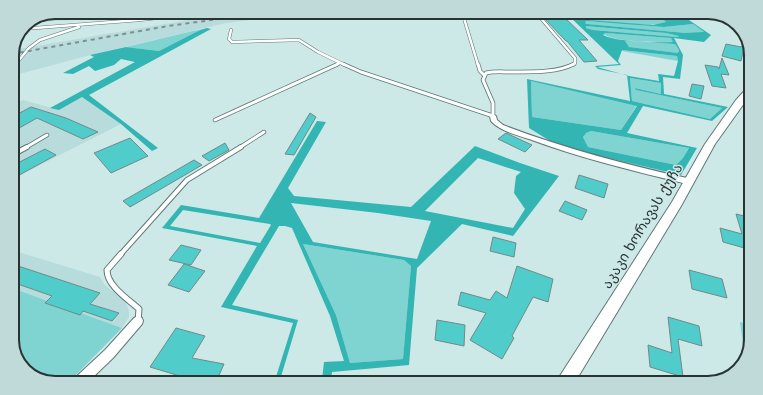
<svg xmlns="http://www.w3.org/2000/svg" width="763" height="395" viewBox="0 0 763 395" font-family="Jost,'Noto Sans Georgian',sans-serif">
	<style>
		.built { fill: #b7dcdb }
		.green { fill: #7fd3d1 }
		.forest { fill: #32b5b3; fill-rule: evenodd }
		.building { fill: #50ccca; stroke: #718a89 }
		.lines { fill: none; stroke-linecap: round; stroke-linejoin: round }
		.lane-far3-casing { stroke: #5f7877; stroke-width: 3.5 }
		.lane-far2-casing { stroke: #5f7877; stroke-width: 4.5 }
		.lane-far1-casing { stroke: #5f7877; stroke-width: 6 }
		.lane-casing { stroke: #5f7877; stroke-width: 7 }
		.street-casing { stroke: #5f7877; stroke-width: 2 }
		.secondary-casing { stroke: #5f7877; stroke-width: 2 }
		.lane-far3 { stroke: #fff; stroke-width: 2.5 }
		.lane-far2 { stroke: #fff; stroke-width: 3 }
		.lane-far1 { stroke: #fff; stroke-width: 4 }
		.lane { stroke: #fff; stroke-width: 5 }
		.street { fill: #fff; fill-rule: evenodd }
		.secondary { fill: #fff; fill-rule: evenodd }
		.rail { stroke: #7d908f; stroke-width: 2; stroke-dasharray: 4 4; stroke-linecap: butt }
		.labels { text-anchor: middle; stroke-width: 3; stroke-linejoin: round; paint-order: stroke }
		.street-label { font-size: 14px; fill: #283332; stroke: #cce8e7 }
		.rim { fill: none; stroke: #283332; stroke-width: 2 }
	</style>
	<rect width="100%" height="100%" fill="#cce8e7"/>
	<path class="built" d="M 55,12 L 170,13 L 142,17 L 30,22 Z
		M 234,13 L 296,14 L 226,23 L 90,55 L 12,76 L 13,50 L 206,17 Z
		M 82,97 L 121,124 L 12,179 L 12,105 L 23,100 L 59,110 Z
		M 12,250 L 100,277 L 104,284 L 126,303 L 129,311 L 129,317 L 122,328 L 12,288 Z"/>
	<path class="green" d="M 572,15 L 644,20 L 665,20 L 666,22 C 647,29 599,21 576,19 Z
		M 585,21 L 664,27 L 693,24 L 705,33 L 686,33 L 587,24 L 584,23 Z
		M 586,26 L 666,33 L 679,36 L 677,37 L 593,30 L 586,28 Z
		M 200,30 L 159,51 L 126,47 L 193,31 Z
		M 605,33 L 671,38 L 674,43 C 655,41 618,43 603,34 Z
		M 624,41 L 675,44 L 679,50 L 678,53 L 629,47 Z
		M 621,50 L 677,56 L 678,61 L 622,51 Z
		M 630,78 L 661,83 L 661,94 L 636,88 L 636,90 L 722,108 L 710,119 L 632,101 Z
		M 531,81 L 637,105 L 621,130 L 532,117 Z
		M 591,131 L 689,148 L 683,158 L 676,165 L 588,147 L 583,137 L 585,133 Z
		M 303,244 L 404,260 L 411,266 L 403,359 L 350,363 L 336,315 Z
		M 12,288 L 122,328 L 72,379 L 36,378 L 19,364 L 12,343 Z
		M 740,322 L 747,324 L 745,361 Z"/>
	<path class="forest" d="M 568,15 L 572,15 L 576,19 L 653,25 L 666,22 L 664,20 L 644,20 L 587,16 L 683,16 L 711,35 L 704,42 L 674,38 L 683,55 L 680,79 L 663,77 L 664,94 L 728,107 L 712,121 L 643,106 L 627,133 L 697,148 L 681,175 L 578,151 L 550,141 L 529,128 L 527,79 L 630,101 L 627,75 L 598,69 L 595,66 L 619,64 ZM 586,21 L 664,27 L 693,24 L 704,32 L 686,33 L 587,24 L 585,23 ZM 586,26 L 666,33 L 679,36 L 677,37 L 593,30 L 586,28 ZM 605,33 L 671,38 L 673,42 C 658,43 616,42 603,35 ZM 625,41 L 675,44 L 679,50 L 678,53 L 629,47 ZM 622,50 L 677,56 L 678,61 L 674,76 L 658,74 L 659,81 L 629,76 L 597,67 L 621,65 L 618,61 ZM 630,78 L 661,83 L 661,94 L 635,88 L 636,90 L 722,108 L 710,119 L 632,101 ZM 531,81 L 637,106 L 621,130 L 532,117 ZM 591,131 L 689,148 L 683,158 L 676,165 L 588,147 L 583,137 L 586,133 Z
		M 207,28 L 211,29 L 89,95 L 158,148 L 152,151 L 121,124 L 82,97 L 59,110 L 50,108 L 135,62 L 121,59 L 114,65 L 95,71 L 89,66 L 73,74 L 63,73 L 94,57 L 90,55 L 126,47 L 159,51 L 200,30 Z
		M 317,121 L 326,122 L 288,188 L 294,196 L 411,207 L 475,146 L 520,163 L 559,176 L 513,236 L 462,224 L 417,268 L 409,365 L 332,372 L 331,380 L 322,380 L 324,362 L 344,361 L 330,316 L 292,228 L 285,226 L 279,226 L 232,305 L 298,320 L 280,380 L 275,380 L 293,323 L 221,307 L 257,246 L 162,228 L 181,205 L 259,218 ZM 478,158 L 521,172 L 516,176 L 514,193 L 525,209 L 513,228 L 425,211 ZM 291,203 L 378,213 L 431,221 L 417,259 L 313,242 ZM 183,210 L 270,224 L 271,225 L 260,243 L 170,226 ZM 303,244 L 404,260 L 411,266 L 403,359 L 350,363 L 336,315 Z"/>
	<path class="building" d="M 564,17 L 588,40 L 579,40 L 597,61 L 584,62 L 567,41 L 566,41 L 544,18 Z
		M 747,40 L 751,54 L 743,52 L 741,61 L 722,56 L 726,44 L 741,47 Z
		M 722,58 L 729,75 L 721,74 L 726,88 L 712,86 L 705,65 L 718,67 L 719,69 Z
		M 692,84 L 704,86 L 701,99 L 689,96 Z
		M 31,107 L 66,118 L 98,132 L 83,139 L 37,118 L 12,132 L 12,117 Z
		M 310,113 L 316,117 L 294,155 L 285,154 Z
		M 506,133 L 532,145 L 525,152 L 498,139 Z
		M 130,138 L 148,156 L 111,173 L 94,153 Z
		M 225,143 L 229,150 L 209,161 L 202,156 Z
		M 45,149 L 56,155 L 12,179 L 12,166 Z
		M 194,160 L 202,165 L 130,207 L 123,201 Z
		M 579,175 L 608,184 L 604,198 L 575,188 Z
		M 565,201 L 587,210 L 582,220 L 559,211 Z
		M 736,214 L 749,217 L 748,249 L 723,242 L 720,228 L 742,234 Z
		M 493,237 L 516,243 L 514,257 L 490,251 Z
		M 181,245 L 201,250 L 191,265 L 169,260 Z
		M 12,264 L 100,293 L 90,304 L 119,313 L 112,321 L 83,311 L 80,315 L 45,303 L 52,296 L 12,282 Z
		M 184,264 L 205,271 L 189,292 L 168,285 Z
		M 517,266 L 553,279 L 548,302 L 533,297 L 512,336 L 514,338 L 502,359 L 470,340 L 486,313 L 458,305 L 461,292 L 490,300 L 496,291 L 507,298 Z
		M 689,270 L 722,279 L 727,298 L 692,289 Z
		M 668,317 L 699,326 L 702,346 L 678,339 L 683,377 L 650,367 L 648,345 L 672,353 Z
		M 437,320 L 465,325 L 464,346 L 435,340 Z
		M 176,328 L 205,336 L 192,358 L 224,364 L 217,380 L 193,380 L 150,367 Z"/>
	<g class="lines">
		<g class="lane-far3-casing">
			<path id="lane-far3" d="M 463,15 L 478,65
				M 539,16 L 575,58 L 575,63 L 572,65
				M 22,29 L 139,20 L 200,13
				M 231,30 L 229,39 L 232,42 L 299,40 L 318,52 L 345,65
				M 15,65 L 29,48 L 40,40 L 79,27
				M 336,65 L 339,63"/>
		</g>
		<g class="lane-far2-casing">
			<path id="lane-far2" d="M 343,64 L 361,72 L 493,116 L 493,103 L 483,80 L 486,73 C 494,71 503,72 511,72 C 532,72 556,73 574,64
				M 478,64 L 480,71 L 484,75
				M 12,66 L 16,64
				M 215,120 L 338,64
				M 25,148 L 47,135
				M 239,148 L 264,132"/>
		</g>
		<g class="lane-far1-casing">
			<path id="lane-far1" d="M 12,155 L 27,147
				M 120,255 L 187,180 L 241,147"/>
		</g>
		<g class="lane-casing">
			<path id="lane" d="M 121,254 L 107,270 C 107,286 128,299 139,309 L 138,321"/>
		</g>
		<g class="street-casing">
			<path id="street" d="M 493,114 L 496,116 L 497,120 L 503,125 C 563,148 624,164 687,178 L 691,181 L 687,184 C 634,171 580,158 529,139 C 516,135 500,131 491,121 L 490,116 Z
				M 138,316 L 142,318 L 143,321 L 142,324 L 113,358 L 91,379 L 76,379 L 78,375 L 105,350 L 134,318 Z"/>
		</g>
		<g class="secondary-casing">
			<path id="secondary" d="M 750,87 L 750,95 L 715,144 L 681,206 L 575,382 L 556,382 L 672,202 L 705,144 L 736,100 L 747,88 Z"/>
		</g>
		<use href="#lane-far3" class="lane-far3"/>
		<use href="#lane-far2" class="lane-far2"/>
		<use href="#lane-far1" class="lane-far1"/>
		<use href="#lane" class="lane"/>
		<use href="#street" class="street"/>
		<use href="#secondary" class="secondary"/>
		<path class="rail" d="M 37,19 L 149,13
			M 12,54 L 168,26 L 263,13"/>
	</g>
	<g class="labels">
		<g class="street-label">
			<text transform="translate(642 226) rotate(-59)" y="5">აკაკი ხორავას ქუჩა</text>
		</g>
	</g>
	<path d="M0 0H763V395H0ZM55 19H708A36 36 0 0 1 744 55V340A36 36 0 0 1 708 376H55A36 36 0 0 1 19 340V55A36 36 0 0 1 55 19Z" fill="#bfdad9" fill-rule="evenodd"/>
	<path class="rim" d="M55 19H708A36 36 0 0 1 744 55V340A36 36 0 0 1 708 376H55A36 36 0 0 1 19 340V55A36 36 0 0 1 55 19Z"/>
</svg>
